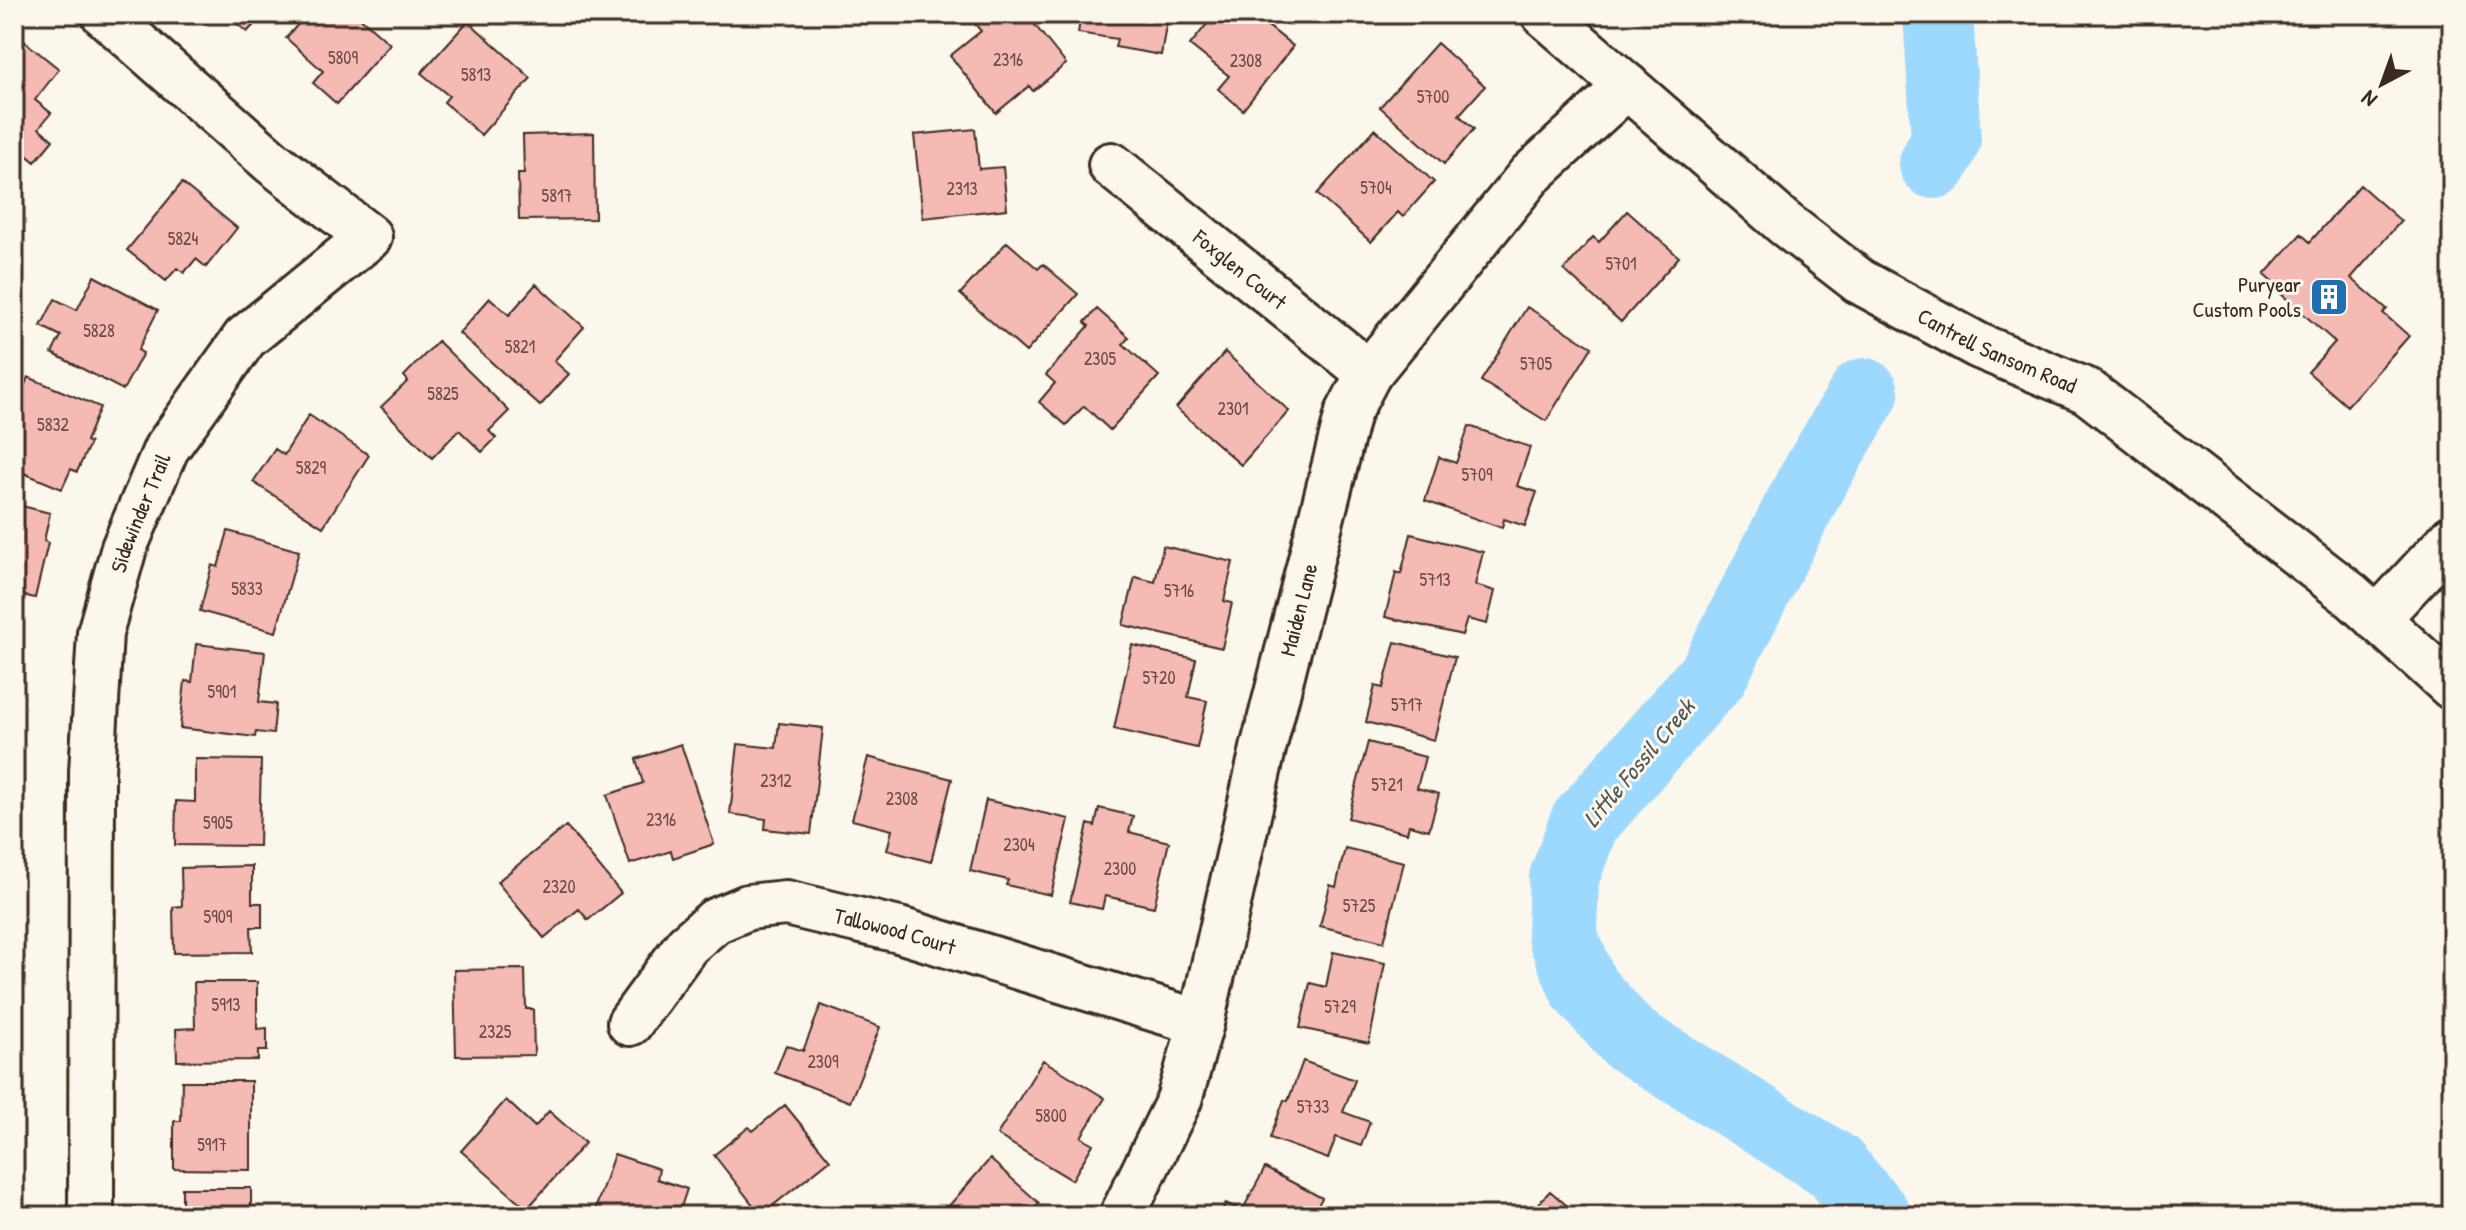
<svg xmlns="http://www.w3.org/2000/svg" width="2466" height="1230" viewBox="0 0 2466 1230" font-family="'Patrick Hand',sans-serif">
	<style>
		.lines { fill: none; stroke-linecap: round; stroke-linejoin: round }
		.river { stroke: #9dd9fe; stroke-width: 70 }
		.building { fill: #f6bab4; stroke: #3b2a1e; stroke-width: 2 }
		.minor-casing { stroke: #3b2a1e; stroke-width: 50 }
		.major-casing { stroke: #3b2a1e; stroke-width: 50 }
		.minor { stroke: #fbf7ec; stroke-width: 44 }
		.major { stroke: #fbf7ec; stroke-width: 44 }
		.labels { text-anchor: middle; stroke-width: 6; stroke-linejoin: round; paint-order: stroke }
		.number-label { font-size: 18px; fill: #6a4e44 }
		.street-label { font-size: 22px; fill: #3b2a1e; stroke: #fbf7ec }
		.poi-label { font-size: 22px; fill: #3b2a1e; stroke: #fbf7ec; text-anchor: end }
		.water-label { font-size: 24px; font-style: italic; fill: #545656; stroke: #fbf7ec }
	</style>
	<rect width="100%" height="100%" fill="#fbf7ec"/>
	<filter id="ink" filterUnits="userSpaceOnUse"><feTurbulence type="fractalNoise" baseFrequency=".0125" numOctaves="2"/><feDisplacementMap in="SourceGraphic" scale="16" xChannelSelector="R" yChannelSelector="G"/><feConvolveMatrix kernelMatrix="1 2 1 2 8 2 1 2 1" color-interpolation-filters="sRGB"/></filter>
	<g filter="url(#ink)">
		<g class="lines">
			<path class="river" d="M 1934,164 L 1946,139 L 1938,14
				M 1864,393 L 1810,485 L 1713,675 L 1584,823 L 1564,878 L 1562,935 L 1584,988 L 1628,1038 L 1834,1166 L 1876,1216"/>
		</g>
		<path class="building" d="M 226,14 L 264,14 L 247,32 Z
			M 307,14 L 356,14 L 390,44 L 337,104 L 313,83 L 323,71 L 286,38 Z
			M 971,14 L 1026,14 L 1066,64 L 1033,91 L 1029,86 L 996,113 L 950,56 L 981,31 L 968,16 Z
			M 1081,14 L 1168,14 L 1161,55 L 1115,47 L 1117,39 L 1078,33 Z
			M 1215,14 L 1253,14 L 1293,46 L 1243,110 L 1218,89 L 1229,76 L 1190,45 Z
			M 468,21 L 531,78 L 481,135 L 444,102 L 449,96 L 421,73 Z
			M 14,33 L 59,69 L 35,100 L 51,113 L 39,128 L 53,140 L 35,162 L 14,145 Z
			M 1437,43 L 1485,86 L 1459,115 L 1474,129 L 1444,164 L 1380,107 Z
			M 975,129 L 979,169 L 1003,167 L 1007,209 L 923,218 L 914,135 Z
			M 1375,129 L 1434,182 L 1403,217 L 1398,212 L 1371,242 L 1317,194 Z
			M 594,133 L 595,219 L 519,220 L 518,174 L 524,174 L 523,135 Z
			M 182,183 L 237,228 L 206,267 L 196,259 L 184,273 L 177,268 L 166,281 L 127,250 Z
			M 2360,185 L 2401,221 L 2351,278 L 2387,309 L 2383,313 L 2409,336 L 2347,406 L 2308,372 L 2335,342 L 2271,285 L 2273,283 L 2264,275 L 2301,234 L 2310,242 Z
			M 1627,211 L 1679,257 L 1621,322 L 1564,270 L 1593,237 L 1599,242 Z
			M 1007,242 L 1038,269 L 1043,264 L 1078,294 L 1026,352 L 960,294 Z
			M 94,276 L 158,310 L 138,350 L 143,353 L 123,390 L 52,353 L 61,336 L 41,326 L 55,299 L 77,310 Z
			M 536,284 L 584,327 L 554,361 L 569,374 L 540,406 L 459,333 L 490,298 L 509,315 Z
			M 1527,307 L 1592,347 L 1546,421 L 1481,381 Z
			M 1097,309 L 1129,337 L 1123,344 L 1159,376 L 1110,430 L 1084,406 L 1066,425 L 1039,402 L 1055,383 L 1046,375 L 1089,326 L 1085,322 Z
			M 438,341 L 509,411 L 489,431 L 496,438 L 482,452 L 459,430 L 432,458 L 381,407 L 408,381 L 404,376 Z
			M 1225,352 L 1289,411 L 1241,465 L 1176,408 Z
			M 28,377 L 100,407 L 86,441 L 90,443 L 77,472 L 71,469 L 62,489 L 14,469 L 14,410 Z
			M 309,415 L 369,455 L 323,527 L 253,482 L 275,449 L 284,455 Z
			M 1469,426 L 1530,447 L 1517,486 L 1537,492 L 1525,526 L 1504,519 L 1502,528 L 1425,501 L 1439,457 L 1456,463 Z
			M 14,504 L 50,513 L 44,541 L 48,543 L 35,598 L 14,593 Z
			M 228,531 L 299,551 L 276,632 L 200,611 L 212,565 L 218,567 Z
			M 1411,534 L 1483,552 L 1475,585 L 1495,591 L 1487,624 L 1467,619 L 1462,635 L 1385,617 L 1396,572 L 1401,574 Z
			M 1163,546 L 1233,562 L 1224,601 L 1232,603 L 1222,648 L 1123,625 L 1135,577 L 1155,582 Z
			M 14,622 L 22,623 L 17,672 L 14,671 Z
			M 1395,642 L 1455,657 L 1434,740 L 1366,722 L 1375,686 L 1383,688 Z
			M 196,644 L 265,652 L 259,702 L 276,704 L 273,734 L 256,732 L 255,737 L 180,728 L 185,681 L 192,682 Z
			M 1132,645 L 1196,659 L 1188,697 L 1207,701 L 1197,748 L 1114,729 Z
			M 779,723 L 823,728 L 811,834 L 765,829 L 766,819 L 730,814 L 738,744 L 776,748 Z
			M 14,734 L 18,734 L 17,782 L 14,782 Z
			M 1368,742 L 1425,757 L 1417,788 L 1439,794 L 1429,830 L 1409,825 L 1407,833 L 1348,818 Z
			M 681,744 L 714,844 L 673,858 L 671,851 L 630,864 L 607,795 L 643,783 L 636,759 Z
			M 868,757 L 952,779 L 931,862 L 887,850 L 892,830 L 852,820 Z
			M 195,759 L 261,760 L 259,846 L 175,845 L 176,801 L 195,802 Z
			M 986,800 L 1069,819 L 1051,895 L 1006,885 L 1008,880 L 970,871 Z
			M 1099,808 L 1133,816 L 1129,832 L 1169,842 L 1154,907 L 1105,896 L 1102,909 L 1070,902 L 1088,824 L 1095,826 Z
			M 566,826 L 621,893 L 588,920 L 579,909 L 544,938 L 497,882 Z
			M 1345,848 L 1404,862 L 1384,942 L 1320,926 L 1330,885 L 1336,887 Z
			M 252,866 L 252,903 L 262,903 L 262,927 L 251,927 L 252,952 L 174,953 L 173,907 L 182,906 L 181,868 Z
			M 1333,952 L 1385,963 L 1369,1043 L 1300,1028 L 1310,983 L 1326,987 Z
			M 525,969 L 526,1009 L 533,1009 L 534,1055 L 456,1056 L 454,970 Z
			M 194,982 L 257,982 L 257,1029 L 267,1028 L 267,1051 L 258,1051 L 258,1060 L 177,1061 L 176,1029 L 195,1028 Z
			M 821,1005 L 880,1027 L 850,1102 L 775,1073 L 786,1045 L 803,1051 Z
			M 1043,1060 L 1105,1098 L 1081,1137 L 1093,1144 L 1072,1180 L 997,1135 Z
			M 1303,1061 L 1355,1080 L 1343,1112 L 1370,1122 L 1361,1146 L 1336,1137 L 1328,1159 L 1270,1138 L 1284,1100 L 1288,1101 Z
			M 182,1081 L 251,1081 L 251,1170 L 174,1169 L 174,1121 L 181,1121 Z
			M 506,1100 L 535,1127 L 549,1111 L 585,1143 L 527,1209 L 461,1151 Z
			M 785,1105 L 830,1160 L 761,1215 L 714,1155 L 749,1127 L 753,1131 Z
			M 614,1154 L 659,1169 L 657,1179 L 687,1189 L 678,1216 L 593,1216 Z
			M 990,1159 L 1039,1203 L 1027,1216 L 940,1216 Z
			M 1265,1168 L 1322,1198 L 1312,1216 L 1219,1216 L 1226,1203 L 1242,1211 Z
			M 182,1188 L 251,1188 L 251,1216 L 182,1216 Z
			M 1550,1191 L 1579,1216 L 1527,1216 Z"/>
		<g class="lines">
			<g class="minor-casing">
				<g id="minor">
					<path id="s1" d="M 1111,165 L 1369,373"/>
					<path d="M 2377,619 L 2452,538"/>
					<path id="s2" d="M 630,1023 L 687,945 L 715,921 L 748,907 L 786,903 L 899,930 L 1201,1023"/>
					<path id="s3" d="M 91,1216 L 92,772 L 100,633 L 124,548 L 166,449 L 245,338 L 369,237 L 272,162 L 104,14"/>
					<path id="s4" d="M 1122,1216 L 1179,1100 L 1201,1023 L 1263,749 L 1348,413 L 1369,373 L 1530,175 L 1627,86"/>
				</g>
			</g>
			<g class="major-casing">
				<g id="major">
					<path id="s5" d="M 1544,14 L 1784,223 L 1859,281 L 1979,346 L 2087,391 L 2351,595 L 2452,687"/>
				</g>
			</g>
			<use href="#minor" class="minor"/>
			<use href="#major" class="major"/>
		</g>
	</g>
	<defs>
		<g id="building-square" transform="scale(2)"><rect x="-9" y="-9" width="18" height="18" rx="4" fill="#1f6fb2" stroke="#fbf7ec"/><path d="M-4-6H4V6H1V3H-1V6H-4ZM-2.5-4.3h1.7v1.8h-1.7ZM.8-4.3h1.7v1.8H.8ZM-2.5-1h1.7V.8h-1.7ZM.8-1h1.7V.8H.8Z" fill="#fff"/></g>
	</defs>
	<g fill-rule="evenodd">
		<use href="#building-square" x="2329" y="297"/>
	</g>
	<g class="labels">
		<g class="number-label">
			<text x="343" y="64">5809</text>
			<text x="1008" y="66">2316</text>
			<text x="1246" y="67">2308</text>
			<text x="476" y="81">5813</text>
			<text x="1433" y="103">5700</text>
			<text x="1376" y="194">5704</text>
			<text x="962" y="195">2313</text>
			<text x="557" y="202">5817</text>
			<text x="183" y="245">5824</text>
			<text x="1621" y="270">5701</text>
			<text x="99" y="337">5828</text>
			<text x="520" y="353">5821</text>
			<text x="1100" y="365">2305</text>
			<text x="1536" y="370">5705</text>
			<text x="443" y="400">5825</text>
			<text x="1233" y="415">2301</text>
			<text x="53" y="431">5832</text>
			<text x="311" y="474">5829</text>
			<text x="1477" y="481">5709</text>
			<text x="1435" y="586">5713</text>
			<text x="247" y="595">5833</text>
			<text x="1179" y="597">5716</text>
			<text x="1159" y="684">5720</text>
			<text x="222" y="698">5901</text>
			<text x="1407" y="711">5717</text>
			<text x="776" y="787">2312</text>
			<text x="1387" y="791">5721</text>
			<text x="902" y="805">2308</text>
			<text x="661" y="826">2316</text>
			<text x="218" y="829">5905</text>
			<text x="1019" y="851">2304</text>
			<text x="1120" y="875">2300</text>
			<text x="559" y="893">2320</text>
			<text x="1359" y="912">5725</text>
			<text x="218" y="923">5909</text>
			<text x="226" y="1011">5913</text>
			<text x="1340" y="1013">5729</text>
			<text x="495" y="1038">2325</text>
			<text x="823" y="1068">2309</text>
			<text x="1313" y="1113">5733</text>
			<text x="1051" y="1122">5800</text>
			<text x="212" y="1151">5917</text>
		</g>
		<g class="street-label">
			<text dy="8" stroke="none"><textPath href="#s1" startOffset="166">Foxglen Court</textPath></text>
			<text dy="8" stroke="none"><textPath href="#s5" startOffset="568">Cantrell Sansom Road</textPath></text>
			<text dy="8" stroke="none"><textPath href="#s3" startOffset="710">Sidewinder Trail</textPath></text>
			<text dy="8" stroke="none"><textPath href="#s4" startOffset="634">Maiden Lane</textPath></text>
			<text dy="8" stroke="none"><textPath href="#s2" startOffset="320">Tallowood Court</textPath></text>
		</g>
		<g class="poi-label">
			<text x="2301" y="292">Puryear<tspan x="2301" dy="25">Custom Pools</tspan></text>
		</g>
		<g class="water-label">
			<text transform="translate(1639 763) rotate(-50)" y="8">Little Fossil Creek</text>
		</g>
	</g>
	<rect width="2466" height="1230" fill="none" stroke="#fbf7ec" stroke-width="48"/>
	<rect x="24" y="24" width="2418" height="1182" fill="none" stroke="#3b2a1e" stroke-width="3" filter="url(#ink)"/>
	<g transform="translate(2382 84) rotate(221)" stroke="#fbf7ec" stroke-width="6" paint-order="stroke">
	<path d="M0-6L14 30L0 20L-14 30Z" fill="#3b2a1e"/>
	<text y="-12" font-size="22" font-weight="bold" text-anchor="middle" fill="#3b2a1e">N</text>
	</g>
</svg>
